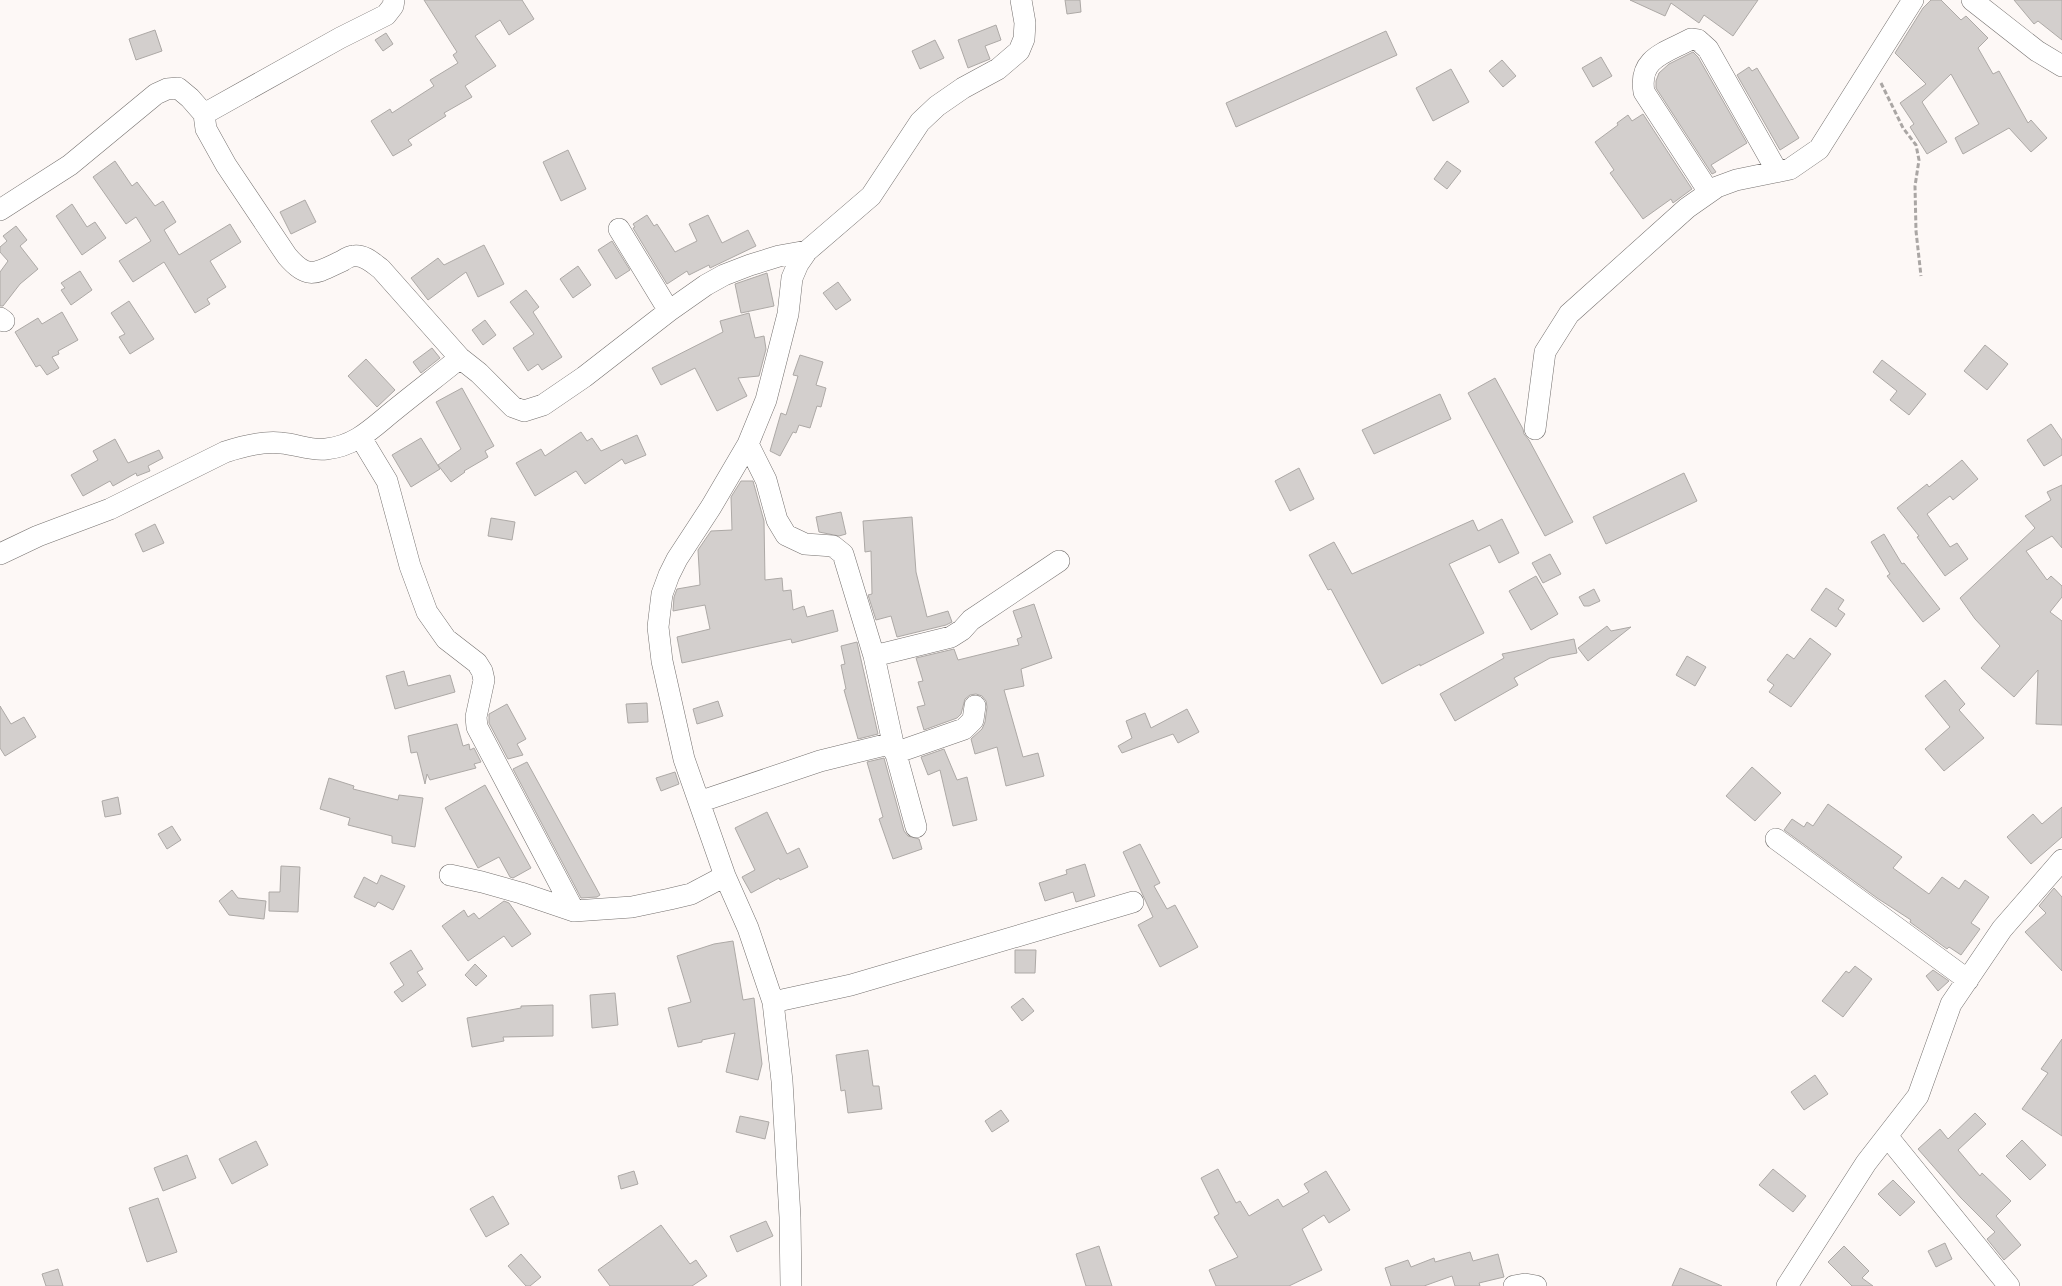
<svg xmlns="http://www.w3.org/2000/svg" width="2062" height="1286" viewBox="0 0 2062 1286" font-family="Inter,sans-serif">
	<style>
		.building { fill: #d3cfcd; stroke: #ada9a6 }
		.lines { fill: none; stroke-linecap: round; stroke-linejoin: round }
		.minor-casing { stroke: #75716f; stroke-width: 22 }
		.path { stroke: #aaa6a4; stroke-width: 3; stroke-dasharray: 5 2.5; stroke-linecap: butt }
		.minor { stroke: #fff; stroke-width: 21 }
	</style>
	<rect width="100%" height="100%" fill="#fdf8f6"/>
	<path class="building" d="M 424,0 L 522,0 L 534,19 L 509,35 L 500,20 L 475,36 L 496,66 L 465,86 L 472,97 L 444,113 L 446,116 L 408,140 L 412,145 L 393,156 L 371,121 L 390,109 L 392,113 L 434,86 L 430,80 L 458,63 L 453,55 L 457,52 Z
		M 1065,0 L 1080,0 L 1081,12 L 1067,14 Z
		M 1630,0 L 1758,0 L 1733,36 L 1704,15 L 1699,23 L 1671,3 L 1665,16 Z
		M 1931,0 L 1941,0 L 1961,20 L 1966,16 L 1988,38 L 1978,48 L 1993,74 L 1999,71 L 2028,123 L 2031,120 L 2047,138 L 2031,152 L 2009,128 L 1963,154 L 1955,138 L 1979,124 L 1951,74 L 1922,102 L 1947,142 L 1927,154 L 1910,127 L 1914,124 L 1900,103 L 1926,84 L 1895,53 L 1923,8 Z
		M 2014,0 L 2062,0 L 2062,40 L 2038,21 L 2034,24 Z
		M 996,25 L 1001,40 L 985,46 L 990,59 L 968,68 L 958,40 Z
		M 155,30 L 162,51 L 136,60 L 129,39 Z
		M 1386,31 L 1397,55 L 1236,127 L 1226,103 Z
		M 386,33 L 393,44 L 383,51 L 375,40 Z
		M 935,40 L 944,58 L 920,69 L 912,51 Z
		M 1693,52 L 1698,57 L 1747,143 L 1711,165 L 1716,172 L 1712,174 L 1656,88 L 1656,81 L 1659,73 L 1669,64 Z
		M 1601,57 L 1612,76 L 1593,87 L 1582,68 Z
		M 1502,60 L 1516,76 L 1503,87 L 1489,71 Z
		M 1749,67 L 1752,71 L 1757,68 L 1799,138 L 1780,150 L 1737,75 Z
		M 1451,69 L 1469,102 L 1433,121 L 1416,88 Z
		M 1643,114 L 1692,189 L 1673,203 L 1671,199 L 1643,219 L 1610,173 L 1614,170 L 1595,142 L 1618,125 L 1617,123 L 1628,115 L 1632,121 Z
		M 568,150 L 586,189 L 561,201 L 543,162 Z
		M 115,161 L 132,186 L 137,182 L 155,206 L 163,201 L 176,222 L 164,230 L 179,255 L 230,224 L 241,242 L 210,261 L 226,287 L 207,299 L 210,304 L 195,313 L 164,262 L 133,282 L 119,261 L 151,241 L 136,217 L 126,224 L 93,177 Z
		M 1447,161 L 1461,171 L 1447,189 L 1434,179 Z
		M 305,200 L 316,222 L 291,234 L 280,212 Z
		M 72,204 L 87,227 L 95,222 L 106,238 L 82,255 L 56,216 Z
		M 647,215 L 654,226 L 657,224 L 675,252 L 697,241 L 689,224 L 708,215 L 722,243 L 748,230 L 756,246 L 710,268 L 709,265 L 689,275 L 687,271 L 667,284 L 633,228 L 635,227 L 633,224 Z
		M 16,226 L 27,240 L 20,246 L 38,269 L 20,284 L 3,306 L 0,306 L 0,272 L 8,261 L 0,252 L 0,247 L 7,241 L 3,236 Z
		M 612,241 L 630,270 L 616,279 L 598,250 Z
		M 484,245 L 504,284 L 478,297 L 466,272 L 428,300 L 411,278 L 438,258 L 444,265 Z
		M 578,266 L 591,285 L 573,298 L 560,279 Z
		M 80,271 L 92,290 L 71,305 L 61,290 L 65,288 L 61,283 Z
		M 767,273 L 774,306 L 741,313 L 735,284 Z
		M 838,282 L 851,300 L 836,310 L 823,293 Z
		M 526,290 L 539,307 L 533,312 L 562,357 L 542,370 L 538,364 L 528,371 L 513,348 L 534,334 L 510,302 Z
		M 129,301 L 154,339 L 130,354 L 119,337 L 125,334 L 111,313 Z
		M 62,312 L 78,340 L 58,351 L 59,354 L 52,357 L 59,368 L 47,375 L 40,365 L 36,367 L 15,332 L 38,318 L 42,324 Z
		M 749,313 L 755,338 L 764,336 L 766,349 L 759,376 L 738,378 L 747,396 L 717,411 L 695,368 L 661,385 L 652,368 L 723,332 L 720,321 Z
		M 485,320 L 496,335 L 483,345 L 472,330 Z
		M 1985,345 L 2008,364 L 1987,390 L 1964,371 Z
		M 432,348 L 440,358 L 421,373 L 413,362 Z
		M 800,355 L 823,362 L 816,385 L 826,388 L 821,407 L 817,406 L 810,428 L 799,425 L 796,433 L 793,432 L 780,456 L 770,451 L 781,413 L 786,415 L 792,396 L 798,376 L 793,375 Z
		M 366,359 L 395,390 L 377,407 L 348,376 Z
		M 1882,360 L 1926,394 L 1909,415 L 1890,400 L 1897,391 L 1873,372 Z
		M 1495,378 L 1523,429 L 1524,434 L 1529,440 L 1573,522 L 1545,536 L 1468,393 Z
		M 462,388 L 494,446 L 485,451 L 488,457 L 464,471 L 465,472 L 451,482 L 438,465 L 461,449 L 436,402 Z
		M 1440,394 L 1451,419 L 1374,454 L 1362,430 Z
		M 2051,424 L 2062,440 L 2062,455 L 2044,466 L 2027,440 Z
		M 581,432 L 587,441 L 592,438 L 601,451 L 637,435 L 646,455 L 625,464 L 622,459 L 585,484 L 576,471 L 535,496 L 516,463 L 541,449 L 545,456 Z
		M 421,438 L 440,469 L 411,487 L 392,455 Z
		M 115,439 L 128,463 L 159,450 L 163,458 L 148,466 L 150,471 L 137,476 L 136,473 L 113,486 L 110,481 L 83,496 L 71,475 L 98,460 L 93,451 Z
		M 1962,460 L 1978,479 L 1953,500 L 1950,496 L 1927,514 L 1950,547 L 1957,543 L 1968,559 L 1945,576 L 1917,537 L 1919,536 L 1897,508 L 1927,484 L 1929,487 Z
		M 1299,468 L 1314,499 L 1290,511 L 1275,481 Z
		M 1684,473 L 1697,501 L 1606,544 L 1593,517 Z
		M 741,481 L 753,481 L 764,521 L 765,580 L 782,578 L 783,591 L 791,590 L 793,610 L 804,606 L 807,617 L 833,610 L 838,631 L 792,643 L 791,639 L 682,663 L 677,637 L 710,629 L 705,605 L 673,611 L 674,597 L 677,589 L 700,585 L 698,550 L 711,531 L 732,530 L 731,497 Z
		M 2062,485 L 2062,548 L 2052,536 L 2026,551 L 2047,580 L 2051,576 L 2062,586 L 2062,597 L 2050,612 L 2062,621 L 2062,725 L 2036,724 L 2038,670 L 2014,697 L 1981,668 L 2000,646 L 1975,619 L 1960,598 L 2035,528 L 2025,516 L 2051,500 L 2047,492 Z
		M 841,512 L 846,534 L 839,536 L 819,532 L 816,517 Z
		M 912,517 L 916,572 L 927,617 L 948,611 L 952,622 L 946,625 L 897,637 L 891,616 L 876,620 L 868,595 L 872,594 L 871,551 L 865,552 L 863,521 Z
		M 491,518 L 515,522 L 512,540 L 488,536 Z
		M 1502,519 L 1519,553 L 1499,563 L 1490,545 L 1449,564 L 1484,633 L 1420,666 L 1420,664 L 1382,684 L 1331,589 L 1328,590 L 1309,555 L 1334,542 L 1352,574 L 1473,520 L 1478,531 Z
		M 155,524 L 164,543 L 143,552 L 135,534 Z
		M 1884,534 L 1902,564 L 1904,563 L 1940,609 L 1923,622 L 1887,576 L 1890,574 L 1871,542 Z
		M 1550,554 L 1561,574 L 1543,583 L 1532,563 Z
		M 1536,576 L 1558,614 L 1531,630 L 1509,591 Z
		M 1826,588 L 1844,600 L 1838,609 L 1845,614 L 1836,627 L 1811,610 Z
		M 1594,589 L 1600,601 L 1589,606 L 1584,606 L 1579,597 Z
		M 1034,604 L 1052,658 L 1021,669 L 1024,686 L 1004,690 L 1023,757 L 1038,753 L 1044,776 L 1006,786 L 997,747 L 975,754 L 971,739 L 982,729 L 985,722 L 987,707 L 986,701 L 982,696 L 976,694 L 970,695 L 965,699 L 961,714 L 957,718 L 924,730 L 917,707 L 925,705 L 918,682 L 923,681 L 916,658 L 954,649 L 958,660 L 1019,645 L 1017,639 L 1022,637 L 1013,611 Z
		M 1607,626 L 1611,631 L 1631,627 L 1588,661 L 1578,648 Z
		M 1810,638 L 1831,654 L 1791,707 L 1769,692 L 1774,685 L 1767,680 L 1787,654 L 1794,659 Z
		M 1574,639 L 1577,653 L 1550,658 L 1514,678 L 1518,685 L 1455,721 L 1440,694 L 1504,658 L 1502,654 Z
		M 857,642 L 878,734 L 858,739 L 844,690 L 846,689 L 841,665 L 845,664 L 841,646 Z
		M 1687,656 L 1706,667 L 1695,686 L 1676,675 Z
		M 404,671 L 408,686 L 450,675 L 455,692 L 395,709 L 386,676 Z
		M 1945,680 L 1965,704 L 1959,710 L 1984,738 L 1944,771 L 1925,749 L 1950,727 L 1925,696 Z
		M 718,701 L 723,716 L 697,724 L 693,709 Z
		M 647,703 L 648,722 L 628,723 L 626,704 Z
		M 507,704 L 526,739 L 517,744 L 523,755 L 508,759 L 489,723 L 489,714 Z
		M 0,706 L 11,724 L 24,717 L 36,737 L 5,756 L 0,748 Z
		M 1187,709 L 1199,732 L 1178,743 L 1173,734 L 1122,753 L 1118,746 L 1132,738 L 1126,721 L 1145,713 L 1151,728 Z
		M 457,724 L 463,746 L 469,744 L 470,750 L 474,748 L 481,762 L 474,764 L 476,768 L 430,780 L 427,774 L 425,784 L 417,752 L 411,753 L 408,736 Z
		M 944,749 L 957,780 L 967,777 L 977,820 L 953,826 L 940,770 L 928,775 L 921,757 Z
		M 884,758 L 904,831 L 908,836 L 919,839 L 922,849 L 893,859 L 879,819 L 883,817 L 867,762 Z
		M 527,762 L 600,895 L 597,897 L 581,898 L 513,769 Z
		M 1752,767 L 1781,793 L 1755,821 L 1726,796 Z
		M 675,772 L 679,784 L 661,791 L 656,778 Z
		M 329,778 L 354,786 L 353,789 L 398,800 L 399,795 L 423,798 L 415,847 L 392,843 L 392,836 L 348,825 L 350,818 L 320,809 Z
		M 485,785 L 531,868 L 513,878 L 510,877 L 499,857 L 478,868 L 445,808 Z
		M 118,797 L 121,814 L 105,817 L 102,801 Z
		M 1828,804 L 1902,857 L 1893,868 L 1929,894 L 1942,877 L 1959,889 L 1965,880 L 1989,897 L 1971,923 L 1980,929 L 1961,955 L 1949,947 L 1947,949 L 1910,922 L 1911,920 L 1877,898 L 1784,830 L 1792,819 L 1804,827 L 1807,822 L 1813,826 Z
		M 2062,807 L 2062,837 L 2031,864 L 2007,837 L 2033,814 L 2042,824 Z
		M 767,812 L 787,854 L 799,848 L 808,867 L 780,880 L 779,878 L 751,893 L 742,877 L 755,870 L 735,828 Z
		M 172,826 L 181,840 L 167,849 L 158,834 Z
		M 1140,844 L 1160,883 L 1154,886 L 1167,909 L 1175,905 L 1198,947 L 1160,967 L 1138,925 L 1153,917 L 1123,852 Z
		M 1085,864 L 1095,896 L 1076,902 L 1073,892 L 1045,901 L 1039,883 L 1067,874 L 1066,870 Z
		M 281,866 L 300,867 L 298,912 L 269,911 L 269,892 L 280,892 Z
		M 381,875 L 405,886 L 393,910 L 378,902 L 375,907 L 354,897 L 364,877 L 377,884 Z
		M 2054,888 L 2062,897 L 2062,971 L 2025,932 L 2046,913 L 2039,906 Z
		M 232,890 L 238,898 L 266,901 L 264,919 L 229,915 L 219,901 Z
		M 504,901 L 509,903 L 531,934 L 512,947 L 504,936 L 468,961 L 442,926 L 464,910 L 468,917 L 474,913 L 479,919 Z
		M 733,941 L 743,1000 L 754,998 L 762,1064 L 758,1080 L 726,1072 L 735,1033 L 702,1040 L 702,1042 L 678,1047 L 668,1008 L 691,1002 L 677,956 L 714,944 Z
		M 411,950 L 423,969 L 417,972 L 426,985 L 402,1002 L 394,992 L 404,985 L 390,963 Z
		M 1015,950 L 1036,950 L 1035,973 L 1015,973 Z
		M 475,964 L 487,976 L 476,986 L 465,975 Z
		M 1855,966 L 1872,979 L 1843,1017 L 1822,1001 L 1846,971 L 1849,973 Z
		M 1933,970 L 1949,981 L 1938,991 L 1926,976 Z
		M 615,993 L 618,1025 L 592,1028 L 590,995 Z
		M 1023,998 L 1034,1011 L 1022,1021 L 1011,1007 Z
		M 553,1005 L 553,1036 L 503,1037 L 504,1041 L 472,1047 L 467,1018 L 521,1008 L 521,1006 Z
		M 2062,1039 L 2062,1136 L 2022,1109 L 2048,1073 L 2041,1069 Z
		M 868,1050 L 873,1086 L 879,1086 L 882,1109 L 848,1113 L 845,1090 L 841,1091 L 836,1055 Z
		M 1815,1075 L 1828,1094 L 1804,1110 L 1791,1092 Z
		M 1001,1110 L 1009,1121 L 992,1132 L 985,1121 Z
		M 1975,1113 L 1986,1124 L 1958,1150 L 1980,1176 L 1982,1173 L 2011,1201 L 1996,1216 L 2021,1245 L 2004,1260 L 1987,1239 L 1995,1232 L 1961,1198 L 1918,1149 L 1940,1129 L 1948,1139 Z
		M 740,1116 L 769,1122 L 765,1139 L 736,1132 Z
		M 2022,1140 L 2046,1165 L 2030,1180 L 2006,1156 Z
		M 256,1141 L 268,1165 L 232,1184 L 219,1159 Z
		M 187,1155 L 196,1178 L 163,1191 L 154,1168 Z
		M 1218,1169 L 1236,1203 L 1240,1201 L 1249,1216 L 1278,1199 L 1283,1207 L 1309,1192 L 1304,1184 L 1326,1171 L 1350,1210 L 1329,1223 L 1324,1215 L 1302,1229 L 1322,1270 L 1289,1286 L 1216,1286 L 1209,1270 L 1238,1257 L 1214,1217 L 1219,1214 L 1201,1178 Z
		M 1773,1169 L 1806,1196 L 1793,1212 L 1759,1185 Z
		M 634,1171 L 638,1184 L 621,1189 L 618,1176 Z
		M 1893,1180 L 1915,1202 L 1900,1216 L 1878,1194 Z
		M 493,1196 L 509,1224 L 486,1237 L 470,1209 Z
		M 158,1198 L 177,1252 L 147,1262 L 129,1208 Z
		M 766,1221 L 773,1236 L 737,1252 L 730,1236 Z
		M 661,1225 L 690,1264 L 696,1260 L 707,1276 L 692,1286 L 610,1286 L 598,1270 Z
		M 1945,1243 L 1952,1259 L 1936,1267 L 1928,1251 Z
		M 1099,1246 L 1112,1286 L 1086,1286 L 1076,1254 Z
		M 1844,1246 L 1869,1271 L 1862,1278 L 1873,1286 L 1852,1286 L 1828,1262 Z
		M 1470,1252 L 1473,1261 L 1498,1254 L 1504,1277 L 1479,1283 L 1480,1286 L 1455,1286 L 1452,1276 L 1424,1286 L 1391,1286 L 1385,1268 L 1408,1260 L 1411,1267 L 1434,1258 L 1435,1262 Z
		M 521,1254 L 541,1277 L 530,1286 L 526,1286 L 508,1266 Z
		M 1680,1268 L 1722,1286 L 1672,1286 Z
		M 58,1269 L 63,1286 L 46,1286 L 42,1274 Z"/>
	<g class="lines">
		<g class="minor-casing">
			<path id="minor" d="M 394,0 L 393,6 L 386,15 L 340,38 L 204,114 L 206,129 L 226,165 L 287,256 C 308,281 316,273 342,261 C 345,259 350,256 353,256 C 364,254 373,263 381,269 L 460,358 L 479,373 L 513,407 L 524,411 L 543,405 L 584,377 L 669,311 L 706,285 L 724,275 L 750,265 L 779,256 L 807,251
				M 1972,0 L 2037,51 L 2062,66
				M 1709,192 L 1644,92 C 1638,58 1665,53 1691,39 L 1698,40 L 1708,49 L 1777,171
				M 0,210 L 70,165 L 156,94 L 167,89 L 178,88 L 190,98 L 204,114
				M 619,229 L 669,311
				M 0,318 L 4,321
				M 1535,429 L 1545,352 L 1569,314 L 1687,208 L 1717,187 L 1736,180 L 1790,169 L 1819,149 L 1913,0
				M 361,438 L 387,481 L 410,566 L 427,612 L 446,639 L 477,663 L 482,671 L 484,680 L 476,717 L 477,727 L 574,911
				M 748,444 L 766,480 L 777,520 L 786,535 L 805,544 L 833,546 L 843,554 L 874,656 L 893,743 L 916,827
				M 0,554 L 38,536 L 110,509 L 225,452 C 243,446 262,441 281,443 C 296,444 311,451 326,449 C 357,446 374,426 397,408 C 418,391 439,375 460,358
				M 874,656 L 951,637 L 962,630 L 971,620 L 1059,561
				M 895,753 L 964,729 L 973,720 L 975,706
				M 699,802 L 820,761 L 893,743
				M 1776,839 L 1968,980
				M 450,875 L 482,882 L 521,893 L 574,911 L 632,907 L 670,899 L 691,894 L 725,876
				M 773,1002 L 851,985 L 1133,902
				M 1887,1136 L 2009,1286
				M 791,1286 L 790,1217 L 782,1081 L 773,1002 L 748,928 L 725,876 L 684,759 L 662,661 L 658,627 L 662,594 L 669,575 L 677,559 L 711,507 L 748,444 L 766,400 L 788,314 L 792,278 L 798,264 L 807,251 L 871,196 L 920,122 L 937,106 L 963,88 L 998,69 L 1019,51 L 1024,39 L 1025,23 L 1021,0
				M 1514,1286 L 1525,1284 L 1536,1286
				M 1787,1286 L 1866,1163 L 1918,1096 L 1951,1004 L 2002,929 L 2062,860"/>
		</g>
		<path class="path" d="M 1881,83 L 1903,128 L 1916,145 L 1919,160 L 1915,186 L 1916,231 L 1921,276"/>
		<use href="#minor" class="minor"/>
	</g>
</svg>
